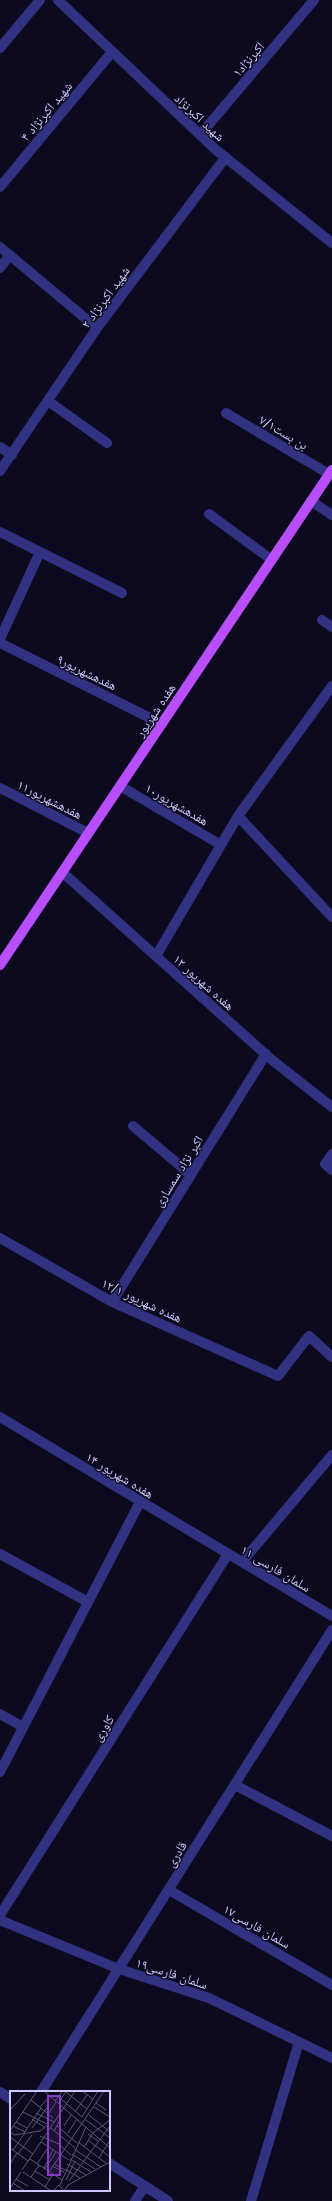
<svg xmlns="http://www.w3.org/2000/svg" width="332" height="2201" viewBox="0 0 332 2201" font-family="Inter,'Noto Naskh Arabic',sans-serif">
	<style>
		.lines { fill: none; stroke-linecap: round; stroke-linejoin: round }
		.minor { stroke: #323282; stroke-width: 10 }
		.major { stroke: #b84fff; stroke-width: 10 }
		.labels { text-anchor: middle; stroke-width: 3; stroke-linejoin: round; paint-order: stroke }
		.street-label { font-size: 13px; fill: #cdc8ff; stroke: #0d0a1f }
		.inset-road { fill: none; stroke: #5a5679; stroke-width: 1 }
		.view { fill: #833cc5; fill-opacity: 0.15; stroke: #833cc5; stroke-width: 2 }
		.inset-edge { fill: none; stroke: #cdc8ff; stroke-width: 2 }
	</style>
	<rect width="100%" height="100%" fill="#0d0a1f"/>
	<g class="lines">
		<path class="minor" d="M 58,0 L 215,149 L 332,243
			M 0,48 L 40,0
			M 200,135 L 314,0
			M 0,187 L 112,52
			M 0,247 L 97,328
			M 0,268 L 10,255
			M 48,401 L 107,443
			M 226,413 L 329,474
			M 0,447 L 12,455
			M 0,471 L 97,328 L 225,158
			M 311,501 L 332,515
			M 209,514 L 272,560
			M 0,532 L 122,593
			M 322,620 L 332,627
			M 0,639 L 40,552
			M 0,643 L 162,724
			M 120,786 L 221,845
			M 0,788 L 88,833
			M 238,816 L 332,917
			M 62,872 L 272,1060 L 332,1107
			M 156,956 L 238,816 L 332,686
			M 133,1126 L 191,1175
			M 332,1154 L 325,1164 L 332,1170
			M 0,1238 L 112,1302 L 278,1376 L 309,1336 L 332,1357
			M 112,1302 L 266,1054
			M 0,1417 L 332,1616
			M 0,1554 L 88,1602
			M 242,1562 L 332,1455
			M 0,1714 L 23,1727
			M 0,1772 L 140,1502
			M 235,1785 L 332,1836
			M 169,1890 L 332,1985
			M 0,1915 L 228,1554
			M 0,1920 L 119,1969 L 209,1998 L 332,2058
			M 0,2092 L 11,2099
			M 41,2092 L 332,1630
			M 109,2163 L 168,2201
			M 135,2201 L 145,2186
			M 251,2201 L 299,2042"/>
		<path class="major" d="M 0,965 L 332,470"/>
	</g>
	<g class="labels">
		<g class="street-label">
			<text transform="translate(248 59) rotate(-49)" y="5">اکبرنژاد۱</text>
			<text transform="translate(46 111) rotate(-50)" y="5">شهید اکبرنژاد ۴</text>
			<text transform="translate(200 117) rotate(43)" y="5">شهید اکبرنژاد</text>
			<text transform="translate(105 297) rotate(-54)" y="5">شهید اکبرنژاد ۲</text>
			<text transform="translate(284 432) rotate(31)" y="5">بن بست۷/۱</text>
			<text transform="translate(87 672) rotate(26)" y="5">هفدهشهریور۹</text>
			<text transform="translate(155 710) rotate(-56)" y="5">هفده شهریور</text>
			<text transform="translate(50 799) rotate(27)" y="5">هفدهشهریور۱۱</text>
			<text transform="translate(177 804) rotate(30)" y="5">هفدهشهریور۱۰</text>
			<text transform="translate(204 982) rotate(42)" y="5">هفده شهریور ۱۲</text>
			<text transform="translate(178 1171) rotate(-58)" y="5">اکبر نژاد سمساری</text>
			<text transform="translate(142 1300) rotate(25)" y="5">هفده شهریور ۱۲/۱</text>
			<text transform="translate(120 1475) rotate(31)" y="5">هفده شهریور ۱۴</text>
			<text transform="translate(276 1568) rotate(31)" y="5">سلمان فارسی ۱۱</text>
			<text transform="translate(103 1728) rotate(-58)" y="5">کاوری</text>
			<text transform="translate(176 1854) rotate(-58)" y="5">قادری</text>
			<text transform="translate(257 1926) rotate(30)" y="5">سلمان فارسی۱۷</text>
			<text transform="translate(172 1973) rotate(18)" y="5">سلمان فارسی۱۹</text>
		</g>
	</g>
	<g transform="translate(10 2091)">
		<rect width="100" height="100" fill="#0d0a1f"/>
		<path class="inset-road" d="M 34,0 L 100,57M 56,0 L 51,8 L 72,26 L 88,0M 72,0 L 83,8M 56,1 L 77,18M 21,9 L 43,27M 45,10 L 53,0M 86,12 L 96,19M 30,16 L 40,5M 84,16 L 100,26M 0,19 L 15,3M 13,21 L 39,34M 65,21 L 77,4M 26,22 L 44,31M 39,22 L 46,11M 79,24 L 100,41M 22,28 L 34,36M 76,29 L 100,47M 6,31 L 17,37M 3,35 L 15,41M 47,35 L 67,52M 54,35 L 61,24M 22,37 L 39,14M 41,37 L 65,57M 0,40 L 27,0M 44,40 L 50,29M 0,41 L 5,44 L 30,40 L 38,34M 14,42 L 31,17M 58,42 L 67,28M 78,43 L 88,50M 30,45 L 49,53 L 61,64M 0,46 L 23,63M 78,49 L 100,66M 31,51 L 59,69M 68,51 L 97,73M 74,56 L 83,42 L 100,29M 0,57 L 18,70M 64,58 L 91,76M 3,59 L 15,42M 8,63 L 22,44M 62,63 L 85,78M 89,67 L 100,49M 20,68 L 52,89M 60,68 L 81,81M 0,73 L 7,62M 27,73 L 37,58M 44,73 L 55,79M 57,73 L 76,84M 42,75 L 54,81M 34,77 L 43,59M 35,78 L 46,61M 55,78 L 70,87M 12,79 L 65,0M 25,80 L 40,89M 13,81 L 40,99M 39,81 L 94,0M 21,86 L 29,74M 6,88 L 18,95M 56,89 L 65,70M 59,90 L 100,35M 3,92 L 15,100M 50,94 L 76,36M 35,96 L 43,83M 0,97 L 11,81M 43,100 L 49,94 L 54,100 L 58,94 L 100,71"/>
		<path class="view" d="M 38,5 L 50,5 L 50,84 L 38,84 Z"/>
		<rect width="100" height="100" class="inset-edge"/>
	</g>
</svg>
